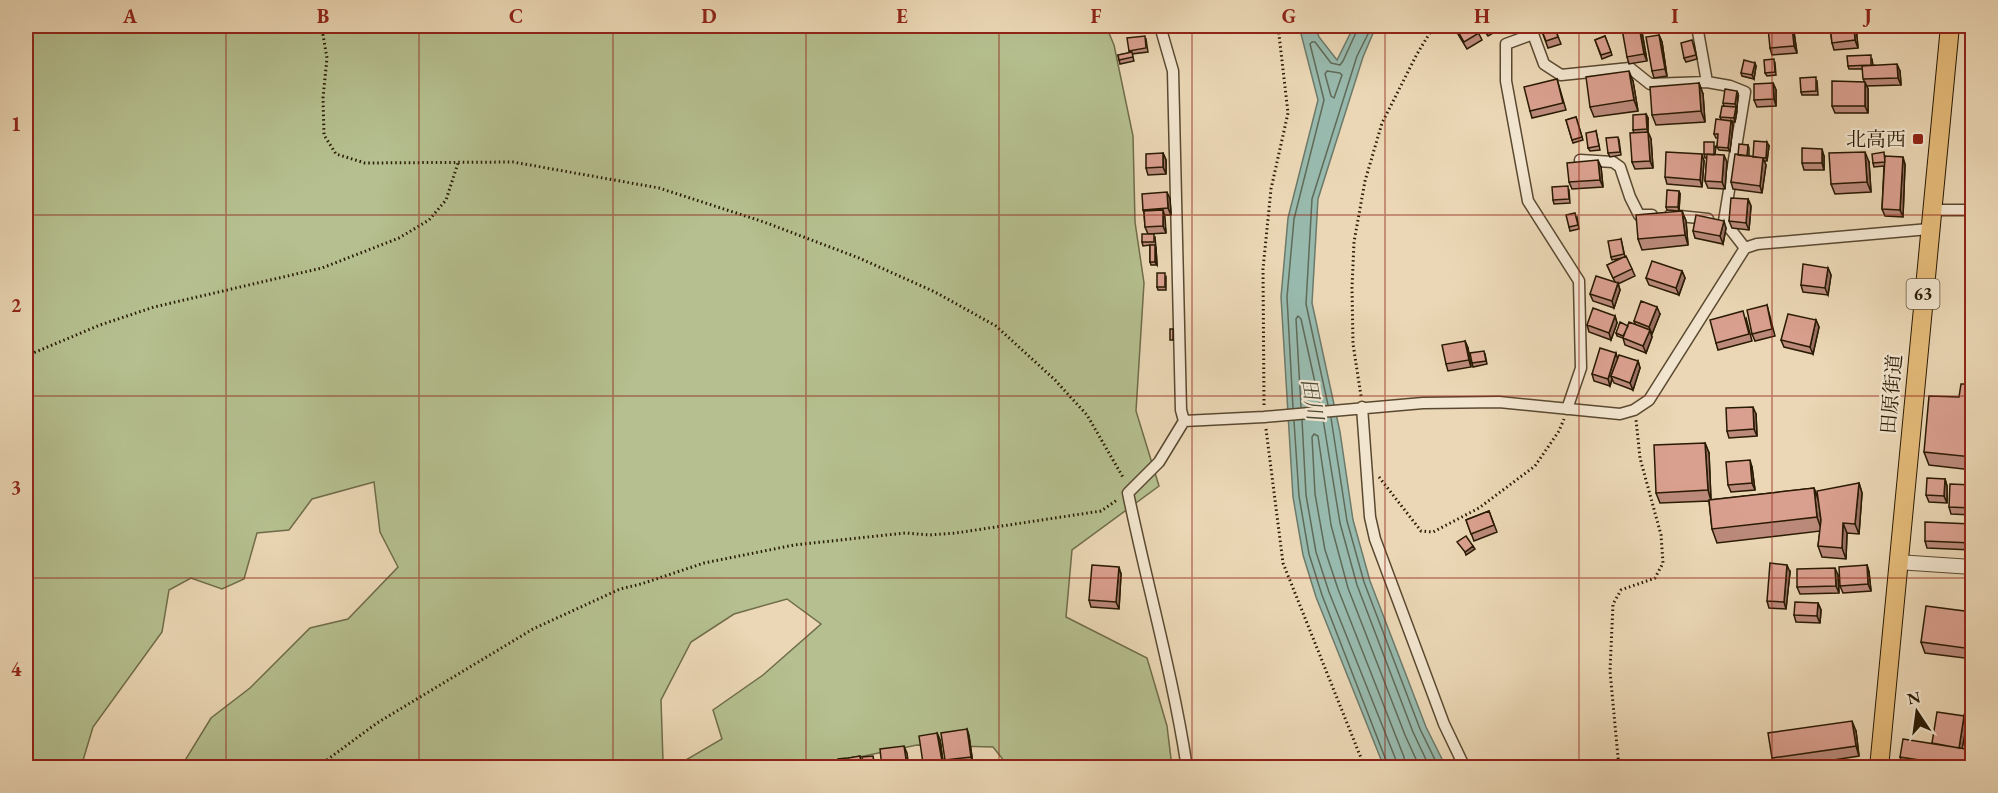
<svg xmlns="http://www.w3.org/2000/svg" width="1998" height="793" viewBox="0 0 1998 793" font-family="'EB Garamond','Noto Serif JP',serif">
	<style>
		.green { fill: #b5bf8f; stroke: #6f6c49; stroke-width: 1.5 }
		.water { fill: #98baae; stroke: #6c7a6a; stroke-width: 1.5 }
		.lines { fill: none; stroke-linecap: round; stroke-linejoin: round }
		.shore { stroke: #606a58; stroke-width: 1.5 }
		.minor-casing { stroke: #5a4930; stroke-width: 13 }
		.tertiary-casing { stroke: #5a4930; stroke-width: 16 }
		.primary-casing { stroke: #291a03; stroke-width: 20 }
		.path { stroke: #291a03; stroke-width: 3; stroke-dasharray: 1.5 3; stroke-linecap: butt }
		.minor { stroke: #f2e5cf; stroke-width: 10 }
		.tertiary { stroke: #f2e5cf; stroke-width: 14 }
		.primary { stroke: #e6bc7a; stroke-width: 18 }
		.wall { fill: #bb8a7b; stroke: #291a03; stroke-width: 1.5 }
		.shaded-wall { fill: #997064; stroke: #291a03; stroke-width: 1.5 }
		.building { fill: #daa08f; stroke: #291a03; stroke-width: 1.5 }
		.grid { fill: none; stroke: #8f2418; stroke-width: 1.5; stroke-opacity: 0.55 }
		.poi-dot { fill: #8f2418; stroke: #f2e5cf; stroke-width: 2 }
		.labels { text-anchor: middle; stroke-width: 4.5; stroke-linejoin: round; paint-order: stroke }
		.shield { fill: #f2e5cf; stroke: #655740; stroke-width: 1.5 }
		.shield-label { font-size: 18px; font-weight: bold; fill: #291a03 }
		.poi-label { font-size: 20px; fill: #291a03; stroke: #f2e5cf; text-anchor: end }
		.street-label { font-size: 20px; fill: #291a03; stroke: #f2e5cf }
		.water-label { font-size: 21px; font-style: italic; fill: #4a4a36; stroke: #f2e5cf }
		.neatline { fill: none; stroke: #8f2418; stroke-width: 2 }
		.grid-label { font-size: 20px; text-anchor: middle; font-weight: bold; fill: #8f2418 }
	</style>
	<rect width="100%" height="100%" fill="#ebd7b5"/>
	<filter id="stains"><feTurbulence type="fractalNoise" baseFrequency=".00333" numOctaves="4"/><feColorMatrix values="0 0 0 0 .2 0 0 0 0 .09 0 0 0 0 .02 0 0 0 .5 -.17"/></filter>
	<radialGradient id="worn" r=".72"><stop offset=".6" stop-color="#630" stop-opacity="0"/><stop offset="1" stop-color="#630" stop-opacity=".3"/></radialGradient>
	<path class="green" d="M 26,26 L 1106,26 L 1114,45 L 1133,136 L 1135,222 L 1144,283 L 1136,411 L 1159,486 L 1072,550 L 1066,617 L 1147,658 L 1167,726 L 1172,767 L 1009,767 L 993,747 L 917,745 L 811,767 L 686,767 L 684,761 L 722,739 L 713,710 L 763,675 L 821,624 L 787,599 L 734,614 L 691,642 L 661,700 L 663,761 L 671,767 L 181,767 L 211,718 L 250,688 L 310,628 L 348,619 L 398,567 L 380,532 L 374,482 L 312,499 L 289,530 L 257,533 L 244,579 L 222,589 L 191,578 L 169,590 L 162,632 L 93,727 L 81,767 L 26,767 Z"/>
	<path class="water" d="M 1299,26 L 1315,26 L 1319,37 L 1337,60 L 1354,26 L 1401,26 L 1374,31 L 1363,57 L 1318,199 L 1312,303 L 1340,432 L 1353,520 L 1370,581 L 1426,727 L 1446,767 L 1384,767 L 1316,597 L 1303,555 L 1293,497 L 1281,297 L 1288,218 L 1318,100 Z"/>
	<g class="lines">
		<path class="shore" d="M 1327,71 L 1340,73 L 1342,75 L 1334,98 L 1331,96 L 1325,74 Z
			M 1328,405 L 1306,304 L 1312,199 L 1357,56 L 1372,26
			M 1301,407 L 1296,319 L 1298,316 L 1301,319 L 1320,405
			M 1293,408 L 1287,297 L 1294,219 L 1324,100 L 1310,44 L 1312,42 L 1315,42 L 1331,63 L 1340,65 L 1343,61 L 1359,26
			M 1331,418 L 1347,521 L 1364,582 L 1420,729 L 1439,768
			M 1323,419 L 1340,523 L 1357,585 L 1413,732 L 1430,768
			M 1302,420 L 1306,495 L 1316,552 L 1329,592 L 1396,760 L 1397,768
			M 1294,421 L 1299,496 L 1309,554 L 1322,595 L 1389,768
			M 1406,768 L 1404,757 L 1338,589 L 1325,550 L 1315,494 L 1312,437 L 1314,434 L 1318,436 L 1331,525 L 1348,588 L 1405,735 L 1420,768"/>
		<g class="minor-casing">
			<path id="minor" d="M 1160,26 L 1173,71 L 1181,410 L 1184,421
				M 1697,26 L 1707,82 L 1730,86 L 1745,92 L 1724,221 L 1745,248
				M 1580,160 L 1613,162 L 1620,167 L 1630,197 L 1639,215 L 1652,215
				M 1931,210 L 1972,210
				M 1670,215 L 1708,219
				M 1362,407 L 1370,517 L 1375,539 L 1444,724 L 1465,768
				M 1567,409 L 1581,368 L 1579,281 L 1528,201 L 1506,81 L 1506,44 L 1533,34 L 1544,64 L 1561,75 L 1630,68 L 1650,84 L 1707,82
				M 1187,768 C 1173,675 1147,585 1128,493 L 1159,462 L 1184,421 L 1264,417 L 1423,403 L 1499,402 L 1620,414 L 1634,410 L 1649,400 L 1745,248 L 1757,244 L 1929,229"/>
		</g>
		<g class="tertiary-casing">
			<path id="tertiary" d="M 1897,562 L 1972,567"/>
		</g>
		<g class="primary-casing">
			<path id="primary" d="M 1879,768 L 1950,26"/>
		</g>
		<path class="path" d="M 319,26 L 323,35 L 327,58 L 323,98 L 324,135 L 336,154 L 365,163 L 513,162 L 659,188 L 764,222 L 859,258 L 935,292 L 996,326 L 1055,380 L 1087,415 L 1124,479
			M 26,356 L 100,325 L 154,307 L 322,268 L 399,238 L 429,220 L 446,200 L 458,163
			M 1361,396 L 1353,344 L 1352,288 L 1354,242 L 1365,181 L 1382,123 L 1417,54 L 1434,26
			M 1264,405 L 1263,269 L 1271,189 L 1288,113 L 1278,26
			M 1266,429 L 1283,563 L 1365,768
			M 1379,477 L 1421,531 L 1433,532 L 1479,508 L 1535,466 L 1559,431 L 1564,419
			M 316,768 L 377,723 L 533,629 L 620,589 L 641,584 L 704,563 L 794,545 L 905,533 L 929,535 L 956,533 L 1101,511 L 1117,500
			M 1619,768 L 1610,671 L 1613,604 L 1621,590 L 1655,578 L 1663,563 L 1661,535 L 1640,458 L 1636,420"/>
		<use href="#minor" class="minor"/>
		<use href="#tertiary" class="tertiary"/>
		<use href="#primary" class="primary"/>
	</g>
	<path class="wall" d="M 1453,26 L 1475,26 L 1482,40 L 1467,49 Z
		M 1481,26 L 1505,26 L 1488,36 Z
		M 1540,26 L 1554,26 L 1561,44 L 1548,48 Z
		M 1753,26 L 1768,26 L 1754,28 Z
		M 1830,26 L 1856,26 L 1858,48 L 1834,50 L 1832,43 Z
		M 1642,32 L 1647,61 L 1629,64 L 1627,57 Z
		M 1794,32 L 1797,53 L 1772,55 L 1770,48 Z
		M 1659,35 L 1662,42 L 1667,76 L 1654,78 L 1652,71 Z
		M 1605,36 L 1612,55 L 1602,59 L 1595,40 Z
		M 1146,39 L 1148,52 L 1132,54 L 1134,61 L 1120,64 L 1118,55 L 1130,53 L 1129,51 Z
		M 1694,44 L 1697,59 L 1686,62 L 1684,58 Z
		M 1872,59 L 1873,65 L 1900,71 L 1901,85 L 1867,86 L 1868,89 L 1868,113 L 1835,113 L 1832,106 L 1864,82 L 1863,69 L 1849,69 L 1848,66 Z
		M 1775,63 L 1776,75 L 1767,76 L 1765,73 Z
		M 1756,66 L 1754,79 L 1742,76 L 1741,73 Z
		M 1557,79 L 1566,110 L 1532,118 L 1530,111 Z
		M 1633,81 L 1638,111 L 1594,117 L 1590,107 Z
		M 1817,81 L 1818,95 L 1802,95 L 1801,92 Z
		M 1699,83 L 1703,94 L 1705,122 L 1656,125 L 1652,115 Z
		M 1773,83 L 1776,90 L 1776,106 L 1757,107 L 1754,100 Z
		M 1738,94 L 1737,108 L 1736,108 L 1737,111 L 1735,122 L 1732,121 L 1733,124 L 1730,151 L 1719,150 L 1717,147 L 1718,138 L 1716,138 L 1714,134 L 1721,119 L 1720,117 L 1724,106 L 1723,103 Z
		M 1646,114 L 1648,118 L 1648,132 L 1651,139 L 1653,168 L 1635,169 L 1632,162 L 1634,133 L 1633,130 Z
		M 1576,117 L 1583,140 L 1573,143 L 1566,120 Z
		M 1596,131 L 1600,150 L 1590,151 L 1588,148 Z
		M 1619,140 L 1621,155 L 1610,157 L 1608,153 Z
		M 1748,145 L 1749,148 L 1749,156 L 1753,157 L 1769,146 L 1767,161 L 1764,161 L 1766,165 L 1762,193 L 1733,189 L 1731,182 L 1738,155 Z
		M 1716,146 L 1715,155 L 1727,162 L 1725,189 L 1708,188 L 1705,181 L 1707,158 L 1705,158 L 1704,154 Z
		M 1163,153 L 1166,160 L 1166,174 L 1148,175 L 1146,168 Z
		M 1824,156 L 1824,170 L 1804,170 L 1802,163 Z
		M 1885,156 L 1905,164 L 1903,217 L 1885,216 L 1882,209 L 1884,166 L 1874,167 L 1873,163 Z
		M 1704,161 L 1702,187 L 1667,184 L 1665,177 Z
		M 1869,162 L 1871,192 L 1835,194 L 1831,184 Z
		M 1601,167 L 1603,187 L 1572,189 L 1569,182 Z
		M 1569,190 L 1570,203 L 1554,204 L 1553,200 Z
		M 1680,194 L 1679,211 L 1682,211 L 1686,221 L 1688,245 L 1642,250 L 1638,239 L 1679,211 L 1667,210 L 1666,207 Z
		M 1170,199 L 1171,215 L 1164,215 L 1166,233 L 1148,234 L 1145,227 L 1144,213 L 1143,210 Z
		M 1748,199 L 1751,206 L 1749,230 L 1732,228 L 1729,221 Z
		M 1577,217 L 1579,229 L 1570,231 L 1569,227 Z
		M 1726,228 L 1723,244 L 1695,238 L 1693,231 Z
		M 1155,237 L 1156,248 L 1157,265 L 1151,265 L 1150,262 L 1150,245 L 1143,246 L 1142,242 Z
		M 1621,239 L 1625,257 L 1632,269 L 1635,276 L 1618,284 L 1620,290 L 1614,308 L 1593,301 L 1590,294 L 1615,282 L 1607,265 L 1622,258 L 1612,260 L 1611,257 Z
		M 1828,268 L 1831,275 L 1828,295 L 1803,292 L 1801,285 Z
		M 1682,271 L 1685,278 L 1679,295 L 1649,285 L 1646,278 Z
		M 1166,277 L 1166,290 L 1158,290 L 1157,287 Z
		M 1972,289 L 1972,314 L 1970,314 L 1967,307 Z
		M 1767,305 L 1775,336 L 1755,341 L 1752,334 Z
		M 1660,314 L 1652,334 L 1651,333 L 1652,337 L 1646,353 L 1625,345 L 1623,338 L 1617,336 L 1616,333 L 1628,326 L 1635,324 L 1634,321 Z
		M 1615,316 L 1617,323 L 1611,340 L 1589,332 L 1587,325 Z
		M 1746,318 L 1752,341 L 1718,350 L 1716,343 Z
		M 1816,320 L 1819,327 L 1813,354 L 1784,347 L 1781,340 Z
		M 1465,341 L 1468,348 L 1471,367 L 1448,371 L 1446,364 Z
		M 1485,354 L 1487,364 L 1473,367 L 1472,363 Z
		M 1618,358 L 1638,361 L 1640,368 L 1633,390 L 1614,383 L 1612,379 L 1610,386 L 1594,381 L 1592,374 Z
		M 1971,384 L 1972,388 L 1972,470 L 1929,465 L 1924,452 Z
		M 1756,414 L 1757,436 L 1729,438 L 1727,431 Z
		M 1705,443 L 1709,453 L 1711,500 L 1814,488 L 1819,502 L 1859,483 L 1862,493 L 1859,534 L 1847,533 L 1846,559 L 1822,557 L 1818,546 L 1820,531 L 1717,543 L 1712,529 L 1709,501 L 1660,503 L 1656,493 Z
		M 1752,467 L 1755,490 L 1731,492 L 1728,485 Z
		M 1945,479 L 1947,486 L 1947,503 L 1929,502 L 1926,495 Z
		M 1972,485 L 1972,515 L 1951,514 L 1949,507 Z
		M 1489,511 L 1497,532 L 1474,541 L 1466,520 Z
		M 1972,524 L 1972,550 L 1927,548 L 1925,541 Z
		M 1867,565 L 1869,572 L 1871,591 L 1843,593 L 1840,586 Z
		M 1790,572 L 1786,609 L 1769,608 L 1767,601 Z
		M 1121,574 L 1119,609 L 1091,607 L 1089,600 Z
		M 1838,575 L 1839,593 L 1800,594 L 1797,587 Z
		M 1818,603 L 1821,610 L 1820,623 L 1796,622 L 1794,615 Z
		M 1972,612 L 1972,659 L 1925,653 L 1921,642 Z
		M 1967,723 L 1962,748 L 1972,768 L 1904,768 L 1900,757 L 1932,744 Z
		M 967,729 L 969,736 L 973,764 L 947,767 L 945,760 Z
		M 1856,731 L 1859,756 L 1782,768 L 1775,768 L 1772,758 Z
		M 937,733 L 940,740 L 944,768 L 924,768 L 923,763 Z
		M 860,756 L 862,768 L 849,768 L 848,758 Z"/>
	<path class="shaded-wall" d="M 1639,26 L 1642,32 L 1647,61 L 1644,54 Z
		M 1792,26 L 1794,32 L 1797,53 L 1794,46 Z
		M 1854,26 L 1856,26 L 1858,48 L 1855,40 Z
		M 1659,35 L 1662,42 L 1667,76 L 1665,69 Z
		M 1755,63 L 1756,66 L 1754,79 L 1752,75 Z
		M 1897,64 L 1900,71 L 1901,85 L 1898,78 Z
		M 1629,71 L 1633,81 L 1638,111 L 1634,100 Z
		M 1865,82 L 1868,89 L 1868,113 L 1865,106 Z
		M 1699,83 L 1703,94 L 1705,122 L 1701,111 Z
		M 1773,83 L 1776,90 L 1776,106 L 1774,99 Z
		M 1737,91 L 1738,94 L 1737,108 L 1735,104 Z
		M 1736,107 L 1737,111 L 1735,122 L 1734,118 Z
		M 1646,114 L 1648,118 L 1648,132 L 1651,139 L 1653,168 L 1650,161 Z
		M 1731,121 L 1733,124 L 1730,151 L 1728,148 Z
		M 1767,142 L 1769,146 L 1767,161 L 1766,158 Z
		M 1822,149 L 1824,156 L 1824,170 L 1822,163 Z
		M 1865,152 L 1869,162 L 1871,192 L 1867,182 Z
		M 1163,153 L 1166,160 L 1166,174 L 1163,167 Z
		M 1702,154 L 1704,161 L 1702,187 L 1700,180 Z
		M 1724,155 L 1727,162 L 1725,189 L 1722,182 Z
		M 1903,157 L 1905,164 L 1903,217 L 1900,210 Z
		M 1763,158 L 1766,165 L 1762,193 L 1760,186 Z
		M 1598,160 L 1601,167 L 1603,187 L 1600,180 Z
		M 1679,191 L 1680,194 L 1679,211 L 1678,207 Z
		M 1167,192 L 1170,199 L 1171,215 L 1168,208 Z
		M 1748,199 L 1751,206 L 1749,230 L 1746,223 Z
		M 1163,210 L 1165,217 L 1166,233 L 1163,226 Z
		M 1682,211 L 1686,221 L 1688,245 L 1685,235 Z
		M 1724,221 L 1726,228 L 1723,244 L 1720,236 Z
		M 1155,245 L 1156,248 L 1157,265 L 1155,262 Z
		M 1828,268 L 1831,275 L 1828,295 L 1825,288 Z
		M 1682,271 L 1685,278 L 1679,295 L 1676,288 Z
		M 1618,283 L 1620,290 L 1614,308 L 1612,301 Z
		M 1657,307 L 1660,314 L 1652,334 L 1649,327 Z
		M 1615,316 L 1617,323 L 1611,340 L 1609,333 Z
		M 1816,320 L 1819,327 L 1813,354 L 1810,347 Z
		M 1650,330 L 1652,337 L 1646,353 L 1643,346 Z
		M 1465,341 L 1468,348 L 1471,367 L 1469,360 Z
		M 1616,353 L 1618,360 L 1611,376 L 1612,379 L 1610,386 L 1608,379 Z
		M 1638,361 L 1640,368 L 1633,390 L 1630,383 Z
		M 1753,407 L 1756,414 L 1757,436 L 1754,429 Z
		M 1705,443 L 1709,453 L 1711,501 L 1708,490 Z
		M 1750,460 L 1752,467 L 1755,490 L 1752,483 Z
		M 1945,479 L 1947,486 L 1947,503 L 1944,496 Z
		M 1859,483 L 1862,493 L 1859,534 L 1855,524 Z
		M 1814,488 L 1819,502 L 1822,531 L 1817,517 Z
		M 1843,523 L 1847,533 L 1846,559 L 1842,548 Z
		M 1473,546 L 1475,549 L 1466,555 L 1465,552 Z
		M 1787,565 L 1790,572 L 1786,609 L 1784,602 Z
		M 1867,565 L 1869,572 L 1871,591 L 1868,584 Z
		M 1119,567 L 1121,574 L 1119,609 L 1116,602 Z
		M 1835,568 L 1838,575 L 1839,593 L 1836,586 Z
		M 1818,603 L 1821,610 L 1820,623 L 1817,616 Z
		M 1964,716 L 1967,723 L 1961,755 L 1959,748 Z
		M 1852,721 L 1856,731 L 1859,756 L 1856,746 Z
		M 967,729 L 969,736 L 973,764 L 971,757 Z
		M 937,733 L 940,740 L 944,768 L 942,761 Z
		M 904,746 L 907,753 L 909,768 L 907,766 Z"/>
	<path class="building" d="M 1455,26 L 1475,26 L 1479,33 L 1464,42 Z
		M 1483,26 L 1491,26 L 1485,29 Z
		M 1540,26 L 1554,26 L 1558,37 L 1546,41 Z
		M 1639,26 L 1644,54 L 1627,57 L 1622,29 Z
		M 1792,26 L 1794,46 L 1770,48 L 1768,28 Z
		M 1830,26 L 1854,26 L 1855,40 L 1832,43 Z
		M 1659,35 L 1665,69 L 1652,71 L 1646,37 Z
		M 1145,36 L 1146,48 L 1129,51 L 1127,38 Z
		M 1605,36 L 1611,52 L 1601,55 L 1595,40 Z
		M 1692,40 L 1696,55 L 1684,58 L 1681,43 Z
		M 1132,52 L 1133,57 L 1119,60 L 1118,55 Z
		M 1871,55 L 1871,65 L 1848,66 L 1847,56 Z
		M 1774,59 L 1775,72 L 1765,73 L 1764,60 Z
		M 1744,60 L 1755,63 L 1752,75 L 1741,73 Z
		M 1897,64 L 1898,78 L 1863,79 L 1862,66 Z
		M 1629,71 L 1634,100 L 1590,107 L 1586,77 Z
		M 1816,77 L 1816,91 L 1801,92 L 1800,78 Z
		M 1557,79 L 1563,103 L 1530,111 L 1524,87 Z
		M 1832,81 L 1865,82 L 1865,106 L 1832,106 Z
		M 1699,83 L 1701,111 L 1652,115 L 1650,87 Z
		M 1773,83 L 1774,99 L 1754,100 L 1754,84 Z
		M 1725,89 L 1737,91 L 1735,104 L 1723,103 Z
		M 1722,106 L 1736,107 L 1734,118 L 1720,117 Z
		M 1646,114 L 1647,129 L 1633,130 L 1633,115 Z
		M 1576,117 L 1582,137 L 1572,140 L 1566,120 Z
		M 1716,119 L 1731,121 L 1728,148 L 1717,147 L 1718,134 L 1714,134 Z
		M 1596,131 L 1599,146 L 1588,148 L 1586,133 Z
		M 1648,132 L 1650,161 L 1632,162 L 1630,133 Z
		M 1618,137 L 1620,152 L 1608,153 L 1606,138 Z
		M 1754,141 L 1767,142 L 1766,158 L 1753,157 Z
		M 1704,142 L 1714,142 L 1714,155 L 1704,154 Z
		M 1739,144 L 1748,145 L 1747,156 L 1738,155 Z
		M 1802,148 L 1822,149 L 1822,163 L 1802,163 Z
		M 1666,152 L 1702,154 L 1700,180 L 1665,177 Z
		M 1865,152 L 1867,182 L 1831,184 L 1829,153 Z
		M 1884,152 L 1885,162 L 1873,163 L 1872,154 Z
		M 1163,153 L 1163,167 L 1146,168 L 1146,154 Z
		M 1707,154 L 1724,155 L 1722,182 L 1705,181 Z
		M 1735,154 L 1763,158 L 1760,186 L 1731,182 Z
		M 1885,156 L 1903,157 L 1900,210 L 1882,209 Z
		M 1598,160 L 1600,180 L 1569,182 L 1567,163 Z
		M 1568,186 L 1569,199 L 1553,200 L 1552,187 Z
		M 1667,190 L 1679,191 L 1678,207 L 1666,207 Z
		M 1167,192 L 1168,208 L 1143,210 L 1142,194 Z
		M 1731,198 L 1748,199 L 1746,223 L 1729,221 Z
		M 1163,210 L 1163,226 L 1145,227 L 1144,211 Z
		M 1682,211 L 1685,235 L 1638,239 L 1636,215 Z
		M 1575,213 L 1578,225 L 1569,227 L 1566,215 Z
		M 1696,215 L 1724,221 L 1720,236 L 1693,231 Z
		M 1142,234 L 1154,234 L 1154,242 L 1142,242 Z
		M 1621,239 L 1624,254 L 1611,257 L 1608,241 Z
		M 1150,245 L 1155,245 L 1155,262 L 1150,262 Z
		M 1626,256 L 1632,269 L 1613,278 L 1607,265 Z
		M 1652,261 L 1682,271 L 1676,288 L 1646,278 Z
		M 1803,264 L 1828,268 L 1825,288 L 1801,285 Z
		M 1157,273 L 1165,273 L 1165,287 L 1157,287 Z
		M 1596,276 L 1618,283 L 1612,301 L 1590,294 Z
		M 1972,289 L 1972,307 L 1967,307 L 1966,290 Z
		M 1641,301 L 1657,307 L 1649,327 L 1634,321 Z
		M 1767,305 L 1772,329 L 1752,334 L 1747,310 Z
		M 1593,308 L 1615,316 L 1609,333 L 1587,325 Z
		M 1743,311 L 1749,334 L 1716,343 L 1710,320 Z
		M 1788,314 L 1816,320 L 1810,347 L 1781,340 Z
		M 1620,322 L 1628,326 L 1623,336 L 1616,333 Z
		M 1629,322 L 1650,330 L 1643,346 L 1623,338 Z
		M 1170,329 L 1173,329 L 1173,340 L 1170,340 Z
		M 1465,341 L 1469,360 L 1446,364 L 1442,345 Z
		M 1600,348 L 1616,353 L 1608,379 L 1592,374 Z
		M 1484,351 L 1486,361 L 1472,363 L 1470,353 Z
		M 1619,355 L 1638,361 L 1630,383 L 1611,376 Z
		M 1961,384 L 1971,384 L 1972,393 L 1972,457 L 1924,452 L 1929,396 L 1959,397 Z
		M 1753,407 L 1754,429 L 1727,431 L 1726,408 Z
		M 1705,443 L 1708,490 L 1656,493 L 1654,445 Z
		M 1750,460 L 1752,483 L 1728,485 L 1726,462 Z
		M 1927,478 L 1945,479 L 1944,496 L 1926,495 Z
		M 1859,483 L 1855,524 L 1843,523 L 1842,548 L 1818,546 L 1821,520 L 1817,491 Z
		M 1950,484 L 1972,485 L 1972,508 L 1949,507 Z
		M 1814,488 L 1817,517 L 1712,529 L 1709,500 Z
		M 1489,511 L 1494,525 L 1471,534 L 1466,520 Z
		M 1925,522 L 1972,524 L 1972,543 L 1925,541 Z
		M 1466,536 L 1473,546 L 1465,552 L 1457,542 Z
		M 1770,563 L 1787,565 L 1784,602 L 1767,601 Z
		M 1092,565 L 1119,567 L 1116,602 L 1089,600 Z
		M 1867,565 L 1868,584 L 1840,586 L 1839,567 Z
		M 1835,568 L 1836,586 L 1797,587 L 1797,569 Z
		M 1795,602 L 1818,603 L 1817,616 L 1794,615 Z
		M 1926,606 L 1972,612 L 1972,649 L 1921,642 Z
		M 1937,712 L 1964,716 L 1959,748 L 1932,743 Z
		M 1852,721 L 1856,746 L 1772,758 L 1768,733 Z
		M 967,729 L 971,757 L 945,760 L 941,733 Z
		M 937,733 L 942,761 L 923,763 L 919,736 Z
		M 1903,739 L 1972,750 L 1972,768 L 1900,757 Z
		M 904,746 L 907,766 L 898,768 L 882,768 L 880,749 Z
		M 860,756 L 861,765 L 849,767 L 848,758 Z
		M 873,756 L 875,767 L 863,768 L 862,757 Z
		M 846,758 L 847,768 L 839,768 L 838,759 Z"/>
	<path class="grid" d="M 226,26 L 226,768M 419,26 L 419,768M 613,26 L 613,768M 806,26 L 806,768M 999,26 L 999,768M 1192,26 L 1192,768M 1385,26 L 1385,768M 1579,26 L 1579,768M 1772,26 L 1772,768M 26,215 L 1972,215M 26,396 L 1972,396M 26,578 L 1972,578"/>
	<rect class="poi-dot" x="1912" y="133" width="12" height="12" rx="3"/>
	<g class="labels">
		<rect class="shield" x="1906.5" y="279" width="33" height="30" rx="4.5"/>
		<g class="shield-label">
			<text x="1923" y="300">63</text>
		</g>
		<g class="poi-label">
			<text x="1906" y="146">北高西</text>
		</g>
		<g class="street-label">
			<text transform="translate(1891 394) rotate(-85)" y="7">田原街道</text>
		</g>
		<g class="water-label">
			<text transform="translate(1312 399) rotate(80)" y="7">田川</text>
		</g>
	</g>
	<rect width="1998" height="793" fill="none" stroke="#ebd7b5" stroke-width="66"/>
	<g transform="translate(1917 712) rotate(347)" stroke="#f2e5cf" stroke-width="4.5" paint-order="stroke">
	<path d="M0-4.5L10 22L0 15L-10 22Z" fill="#291a03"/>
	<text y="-9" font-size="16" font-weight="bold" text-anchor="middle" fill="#291a03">N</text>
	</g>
	<rect x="33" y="33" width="1932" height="727" class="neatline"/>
	<g class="grid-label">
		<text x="130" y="23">A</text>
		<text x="323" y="23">B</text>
		<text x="516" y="23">C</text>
		<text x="709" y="23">D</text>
		<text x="902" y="23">E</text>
		<text x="1096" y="23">F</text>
		<text x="1289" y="23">G</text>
		<text x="1482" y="23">H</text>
		<text x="1675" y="23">I</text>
		<text x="1868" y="23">J</text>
		<text x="16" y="131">1</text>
		<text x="16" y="312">2</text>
		<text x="16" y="494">3</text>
		<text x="16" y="676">4</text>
	</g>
	<rect width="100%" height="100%" filter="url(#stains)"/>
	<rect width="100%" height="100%" fill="url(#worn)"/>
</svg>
